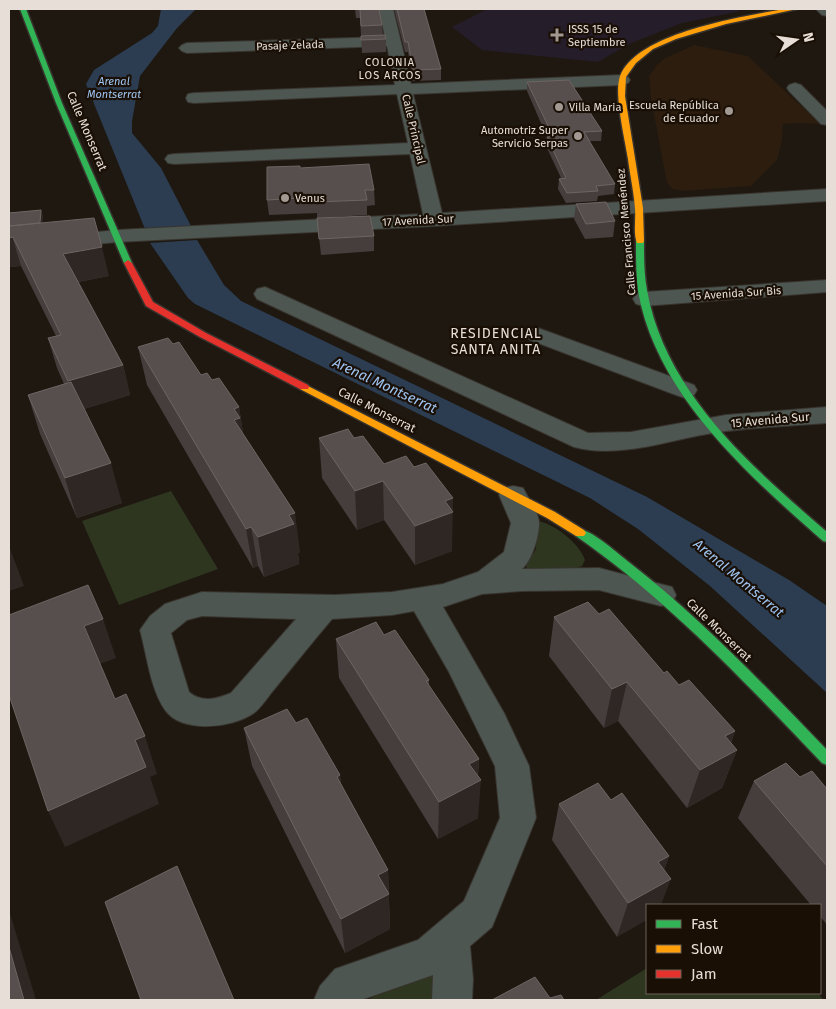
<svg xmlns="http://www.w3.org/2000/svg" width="836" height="1009" viewBox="0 0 836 1009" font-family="'Fira Sans',sans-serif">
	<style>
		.built { fill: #2c1d0e }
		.medical { fill: #251d29 }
		.green { fill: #2e3620 }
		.water { fill: #2c3d51 }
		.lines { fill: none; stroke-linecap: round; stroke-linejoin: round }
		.street-casing { stroke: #39342e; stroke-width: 2 }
		.fast-casing { stroke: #39342e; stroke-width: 3 }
		.slow-casing { stroke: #39342e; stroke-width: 3 }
		.jam-casing { stroke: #39342e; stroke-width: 3 }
		.street { fill: #4d5651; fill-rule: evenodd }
		.fast { fill: #30b455; fill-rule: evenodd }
		.slow { fill: #ff9f0a; fill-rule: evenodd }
		.jam { fill: #e5322d; fill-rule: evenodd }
		.wall { fill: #463d3d }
		.shaded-wall { fill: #2f2724 }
		.building { fill: #574f4d; stroke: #6e6563 }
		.poi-dot { fill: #a19992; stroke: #1a0f05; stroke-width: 2 }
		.labels { text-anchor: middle; stroke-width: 4.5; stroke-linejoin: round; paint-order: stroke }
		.far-poi-label { font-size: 11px; fill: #e7dfd7; stroke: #1a0f05; text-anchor: start }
		.far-street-label { font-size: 11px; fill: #e7dfd7; stroke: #1a0f05 }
		.far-neighbourhood-label { font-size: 11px; letter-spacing: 1px; fill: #e7dfd7; stroke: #1a0f05 }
		.far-water-label { font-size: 11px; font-style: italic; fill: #9dc4f1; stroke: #1a0f05 }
		.street-label { font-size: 12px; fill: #e7dfd7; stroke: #1a0f05 }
		.neighbourhood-label { font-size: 14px; letter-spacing: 1px; fill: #e7dfd7; stroke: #1a0f05 }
		.water-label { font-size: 14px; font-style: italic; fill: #9dc4f1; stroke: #1a0f05 }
	</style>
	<rect width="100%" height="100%" fill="#1e1811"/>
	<path class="built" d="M 694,45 L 748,56 L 820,124 L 799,123 L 783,124 L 782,140 L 777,160 L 751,186 L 684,191 L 672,189 L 667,183 L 651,99 L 649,76 L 657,65 L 665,58 Z"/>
	<path class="medical" d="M 487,9 L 734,9 L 741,11 L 682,23 L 629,44 L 598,62 L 482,50 L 452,27 Z"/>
	<path class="green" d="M 171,491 L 218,569 L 119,605 L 82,521 Z
		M 537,521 C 554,523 580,544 585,560 L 582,566 L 576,568 L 527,569 L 526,565 L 536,549 Z
		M 434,968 L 440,996 L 439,1000 L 367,1000 Z
		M 647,968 L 647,993 L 818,993 L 823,999 L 821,1000 L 596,1000 Z"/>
	<path class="water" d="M 161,9 L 196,9 L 177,28 L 140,76 L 132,121 L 132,133 L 161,168 L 191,226 L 145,229 L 86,84 L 94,70 L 152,33 L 158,26 Z
		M 197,240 L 224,285 L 241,301 L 647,497 L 789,580 L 827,606 L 827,693 L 710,586 L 638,529 L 590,498 L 195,304 L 188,298 L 150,243 Z"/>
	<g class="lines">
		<g class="street-casing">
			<path id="street" d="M 379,9 L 393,9 L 411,84 L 622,75 L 628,77 L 630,80 L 628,83 L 622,85 L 413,94 L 442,213 L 827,189 L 827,201 L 434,226 L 117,242 L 9,253 L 9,241 L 117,230 L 423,214 L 410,154 L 174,164 L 168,163 L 165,159 L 168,155 L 174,154 L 408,143 L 397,94 L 194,103 L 188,102 L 186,98 L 188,94 L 194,93 L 395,85 L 387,46 L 187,53 L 182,51 L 179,48 L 182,45 L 187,43 L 385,37 Z
				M 816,9 L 827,9 L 827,16 L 822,15 Z
				M 795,83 L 801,85 L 827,111 L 827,125 L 821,124 L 789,91 L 787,88 L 789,85 Z
				M 827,280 L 827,292 L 644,306 L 636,304 L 633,299 L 636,294 L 644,292 Z
				M 265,287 L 588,433 L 631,432 L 726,415 L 827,407 L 827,423 C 789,426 751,427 713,433 C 668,440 620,459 574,447 L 257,299 L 254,294 L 257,289 Z
				M 538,328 L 694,385 L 697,390 L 694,395 L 685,398 L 676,395 L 530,340 L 527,335 L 530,330 Z
				M 513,486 L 523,488 C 528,498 537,510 539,521 C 540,534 532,561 522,569 L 599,568 L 672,587 L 676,595 L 672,603 L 661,606 L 599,590 L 522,591 L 482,594 L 443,607 L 504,713 L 529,766 L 536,818 L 492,927 L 470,946 L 473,979 L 472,1000 L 432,1000 L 433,975 L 361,1000 L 314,1000 L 320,986 L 335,969 L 418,940 L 464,901 L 500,818 L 495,766 L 449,672 L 414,611 L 392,615 L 332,619 C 313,641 295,664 276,687 C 269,695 262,707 254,713 C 233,728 182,734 165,710 C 150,688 147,655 140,630 L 150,616 L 165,604 L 202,592 L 335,595 L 392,592 L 443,584 L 478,572 L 504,552 L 511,523 L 499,495 L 503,488 ZM 202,616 L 296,619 L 231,693 C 217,699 202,703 189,692 L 171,633 L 187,620 Z"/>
		</g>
		<g class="fast-casing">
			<path id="fast" d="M 20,9 L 26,9 L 62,103 L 132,263 L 131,265 L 128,266 L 124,263 L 56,103 Z
				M 640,238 L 644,241 C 644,257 644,274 647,290 C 665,393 753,468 827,532 L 827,542 L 823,541 C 748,475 656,394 638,291 C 636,274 636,258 636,241 Z
				M 580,529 C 596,533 617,553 630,563 C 702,619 764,685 827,750 L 827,765 L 822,763 C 744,681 669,601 576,536 L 574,533 L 576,530 Z"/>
		</g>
		<g class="slow-casing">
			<path id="slow" d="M 785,9 L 797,9 L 726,24 L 676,39 L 653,49 L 636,63 L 626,77 L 625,96 L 643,208 L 644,241 L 643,243 L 637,243 C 633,233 636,220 635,209 C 634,192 630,176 628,159 C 625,140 615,98 619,80 C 630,33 745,16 785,9 Z
				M 304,384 L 555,512 L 584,530 L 586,533 L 584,536 L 576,536 L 547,518 L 300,389 L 299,387 L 300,385 Z"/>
		</g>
		<g class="jam-casing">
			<path id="jam" d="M 128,260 L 132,263 L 153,302 L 206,333 L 308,385 L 309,387 L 308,389 L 300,389 L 200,337 L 146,306 L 124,263 Z"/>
		</g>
		<use href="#street" class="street"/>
		<use href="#fast" class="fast"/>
		<use href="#slow" class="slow"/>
		<use href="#jam" class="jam"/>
	</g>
	<path class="wall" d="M 355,9 L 379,9 L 382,25 L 383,35 L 386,39 L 386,52 L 362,53 L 360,18 L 356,18 Z
		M 394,9 L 424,9 L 441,69 L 441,80 L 413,81 L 408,52 L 405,52 Z
		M 527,82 L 602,131 L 601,141 L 589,141 L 615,184 L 614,194 L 598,196 L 597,201 L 566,203 L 558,189 L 559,179 L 561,178 L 546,146 L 547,137 L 527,91 Z
		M 300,168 L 374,190 L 375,205 L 367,206 L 367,215 L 317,218 L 317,213 L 269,215 L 267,200 Z
		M 576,204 L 615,221 L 613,237 L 585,239 L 574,219 Z
		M 41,210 L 43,217 L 42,223 L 109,276 L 78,282 L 123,365 L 130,395 L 84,409 L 122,503 L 77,518 L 40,434 L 28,395 L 64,384 L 57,368 L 48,338 L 56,336 L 21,266 L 9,267 L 9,213 Z
		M 317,218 L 374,236 L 374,251 L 321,255 Z
		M 138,347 L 212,380 L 239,407 L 243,433 L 300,552 L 298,553 L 299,564 L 264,577 L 258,566 L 253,568 L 147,385 Z
		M 319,438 L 354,438 L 384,464 L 414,467 L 452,511 L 452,551 L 415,565 L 384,520 L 357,530 L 322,478 Z
		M 599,614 L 664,673 L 735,731 L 731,743 L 737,750 L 722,788 L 687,808 L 618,721 L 604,728 L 549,656 L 554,617 Z
		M 384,635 L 429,680 L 429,686 L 479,759 L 478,776 L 478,818 L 438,839 L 339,678 L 336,639 Z
		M 296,723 L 340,775 L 341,784 L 388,870 L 390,929 L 345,953 L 252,766 L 244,728 Z
		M 800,777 L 827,789 L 827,925 L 820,916 L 820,905 L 811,905 L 738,818 L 754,781 Z
		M 611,800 L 669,856 L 664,870 L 617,937 L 552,840 L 559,804 Z"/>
	<path class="shaded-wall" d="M 41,210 L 43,217 L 42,236 L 13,239 L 21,266 L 9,267 L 9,231 Z
		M 102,247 L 109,276 L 71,283 L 63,254 Z
		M 123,365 L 130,395 L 77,411 L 68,381 Z
		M 239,407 L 245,446 L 234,420 L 234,409 Z
		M 111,463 L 122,503 L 77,518 L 65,478 Z
		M 383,481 L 384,520 L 357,530 L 355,491 Z
		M 453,498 L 452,551 L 415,565 L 415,526 L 445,501 Z
		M 295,513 L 300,552 L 298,553 L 299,564 L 264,577 L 258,537 L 289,515 Z
		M 251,527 L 258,566 L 253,568 L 246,529 Z
		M 9,546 L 24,586 L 9,591 Z
		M 103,619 L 116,658 L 97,665 L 84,626 Z
		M 627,682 L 618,721 L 604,728 L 612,689 Z
		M 735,731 L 726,756 L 737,750 L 722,788 L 687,808 L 700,770 L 725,736 Z
		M 145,736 L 157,774 L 150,777 L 159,804 L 65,847 L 48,811 L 135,740 Z
		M 479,759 L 477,782 L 481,780 L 478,818 L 438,839 L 439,802 L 469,764 Z
		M 340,775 L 344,813 L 337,777 Z
		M 669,856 L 659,885 L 671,879 L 661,905 L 647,905 L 647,920 L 617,937 L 628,903 L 658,862 Z
		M 388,870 L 390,929 L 345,953 L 341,919 L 378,875 Z
		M 9,910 L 36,1000 L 24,1000 L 9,947 Z"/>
	<path class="building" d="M 360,9 L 379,9 L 382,25 L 361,26 Z
		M 397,9 L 424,9 L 441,69 L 413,70 L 408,42 L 405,42 Z
		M 385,35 L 386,39 L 361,40 L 361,36 Z
		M 569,80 L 602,131 L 584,132 L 615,184 L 596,186 L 598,191 L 567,193 L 559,179 L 566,178 L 547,137 L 553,136 L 527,82 Z
		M 369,164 L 374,190 L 365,190 L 367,200 L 316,202 L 316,197 L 267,200 L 267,167 L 300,166 L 300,168 Z
		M 606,202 L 615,221 L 586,224 L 576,204 Z
		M 41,210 L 40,223 L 9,226 L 9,213 Z
		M 370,216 L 374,236 L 319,239 L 317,218 Z
		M 94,218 L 102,247 L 63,254 L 123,365 L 68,381 L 48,338 L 61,335 L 13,237 L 9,238 L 9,226 Z
		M 168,338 L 173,344 L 179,342 L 201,375 L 207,373 L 212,380 L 219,378 L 239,407 L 234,409 L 240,418 L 234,420 L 295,513 L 289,515 L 294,524 L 258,537 L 251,527 L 246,529 L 138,347 Z
		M 71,382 L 111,463 L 65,478 L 28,395 Z
		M 348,429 L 354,438 L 363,436 L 384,464 L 406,456 L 414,467 L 426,463 L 453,498 L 445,501 L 453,512 L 415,526 L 383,481 L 355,491 L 319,438 Z
		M 88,585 L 103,619 L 84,626 L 115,699 L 126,694 L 145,736 L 135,740 L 146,767 L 48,811 L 9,695 L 9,615 Z
		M 588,602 L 599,614 L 609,609 L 664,673 L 667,671 L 679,685 L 689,680 L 735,731 L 725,736 L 737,750 L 700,770 L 627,682 L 612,689 L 554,617 Z
		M 376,622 L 384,635 L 395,630 L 429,680 L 426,681 L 479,759 L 469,764 L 481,780 L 439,802 L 336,639 Z
		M 287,709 L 296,723 L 307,718 L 340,775 L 337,777 L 388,870 L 378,875 L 389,894 L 341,919 L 244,728 Z
		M 786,763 L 800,777 L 812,771 L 827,789 L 827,866 L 754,781 Z
		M 598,783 L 611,800 L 622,793 L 669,856 L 658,862 L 671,879 L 628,903 L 559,804 Z
		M 177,866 L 234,1000 L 141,1000 L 105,902 Z
		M 9,947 L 24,1000 L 9,1000 Z
		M 535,977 L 550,998 L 561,995 L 564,1000 L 492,1000 Z"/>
	<g class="poi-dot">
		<path d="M554.5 27.5h5v5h5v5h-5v5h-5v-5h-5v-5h5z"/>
		<circle cx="559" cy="107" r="5"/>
		<circle cx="729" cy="111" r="5"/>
		<circle cx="578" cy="136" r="5"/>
		<circle cx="285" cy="198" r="5"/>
	</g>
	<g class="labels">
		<g class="far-poi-label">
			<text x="568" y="33">ISSS 15 de<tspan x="568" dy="13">Septiembre</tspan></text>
			<text x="719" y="109" text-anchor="end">Escuela República<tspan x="719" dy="13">de Ecuador</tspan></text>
			<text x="569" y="111">Villa Maria</text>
			<text x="568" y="134" text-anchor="end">Automotriz Super<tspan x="568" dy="13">Servicio Serpas</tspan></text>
			<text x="295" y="202">Venus</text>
		</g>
		<g class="far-street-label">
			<text transform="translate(290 45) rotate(-2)" y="4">Pasaje Zelada</text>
			<text transform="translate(414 129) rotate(77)" y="4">Calle Principal</text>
			<text transform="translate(418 220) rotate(-3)" y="4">17 Avenida Sur</text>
			<text transform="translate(626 232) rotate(-95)" y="4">Calle Francisco Menéndez</text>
			<text transform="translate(736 293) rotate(-4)" y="4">15 Avenida Sur Bis</text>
		</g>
		<g class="far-neighbourhood-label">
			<text x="390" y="66">COLONIA<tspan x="390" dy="13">LOS ARCOS</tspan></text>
		</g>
		<g class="far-water-label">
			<text x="114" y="85">Arenal<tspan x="114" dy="13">Montserrat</tspan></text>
		</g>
		<g class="street-label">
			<text transform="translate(87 131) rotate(67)" y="4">Calle Monserrat</text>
			<text transform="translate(377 410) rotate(27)" y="4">Calle Monserrat</text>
			<text transform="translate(770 420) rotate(-5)" y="4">15 Avenida Sur</text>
			<text transform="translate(719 630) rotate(44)" y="4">Calle Monserrat</text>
		</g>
		<g class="neighbourhood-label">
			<text x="496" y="338">RESIDENCIAL<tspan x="496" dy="16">SANTA ANITA</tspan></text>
		</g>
		<g class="water-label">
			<text transform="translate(385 385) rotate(25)" y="5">Arenal Montserrat</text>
			<text transform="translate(739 578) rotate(40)" y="5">Arenal Montserrat</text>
		</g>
	</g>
	<rect width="836" height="1009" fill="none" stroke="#e7dfd7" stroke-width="20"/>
	<rect x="646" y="904" width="175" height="90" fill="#1a0f05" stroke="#6c6259"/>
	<rect x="656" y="920" width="25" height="8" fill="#30b455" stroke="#6c6259"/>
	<text x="691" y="929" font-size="15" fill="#e7dfd7">Fast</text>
	<rect x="656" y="945" width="25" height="8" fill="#ff9f0a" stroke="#6c6259"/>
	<text x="691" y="954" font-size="15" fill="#e7dfd7">Slow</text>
	<rect x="656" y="970" width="25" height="8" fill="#e5322d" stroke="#6c6259"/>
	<text x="691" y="979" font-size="15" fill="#e7dfd7">Jam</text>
	<g transform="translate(796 40) rotate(77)" stroke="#1a0f05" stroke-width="4" paint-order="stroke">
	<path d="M0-4L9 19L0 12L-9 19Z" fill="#e7dfd7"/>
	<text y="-8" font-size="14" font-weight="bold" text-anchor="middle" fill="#e7dfd7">N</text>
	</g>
</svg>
